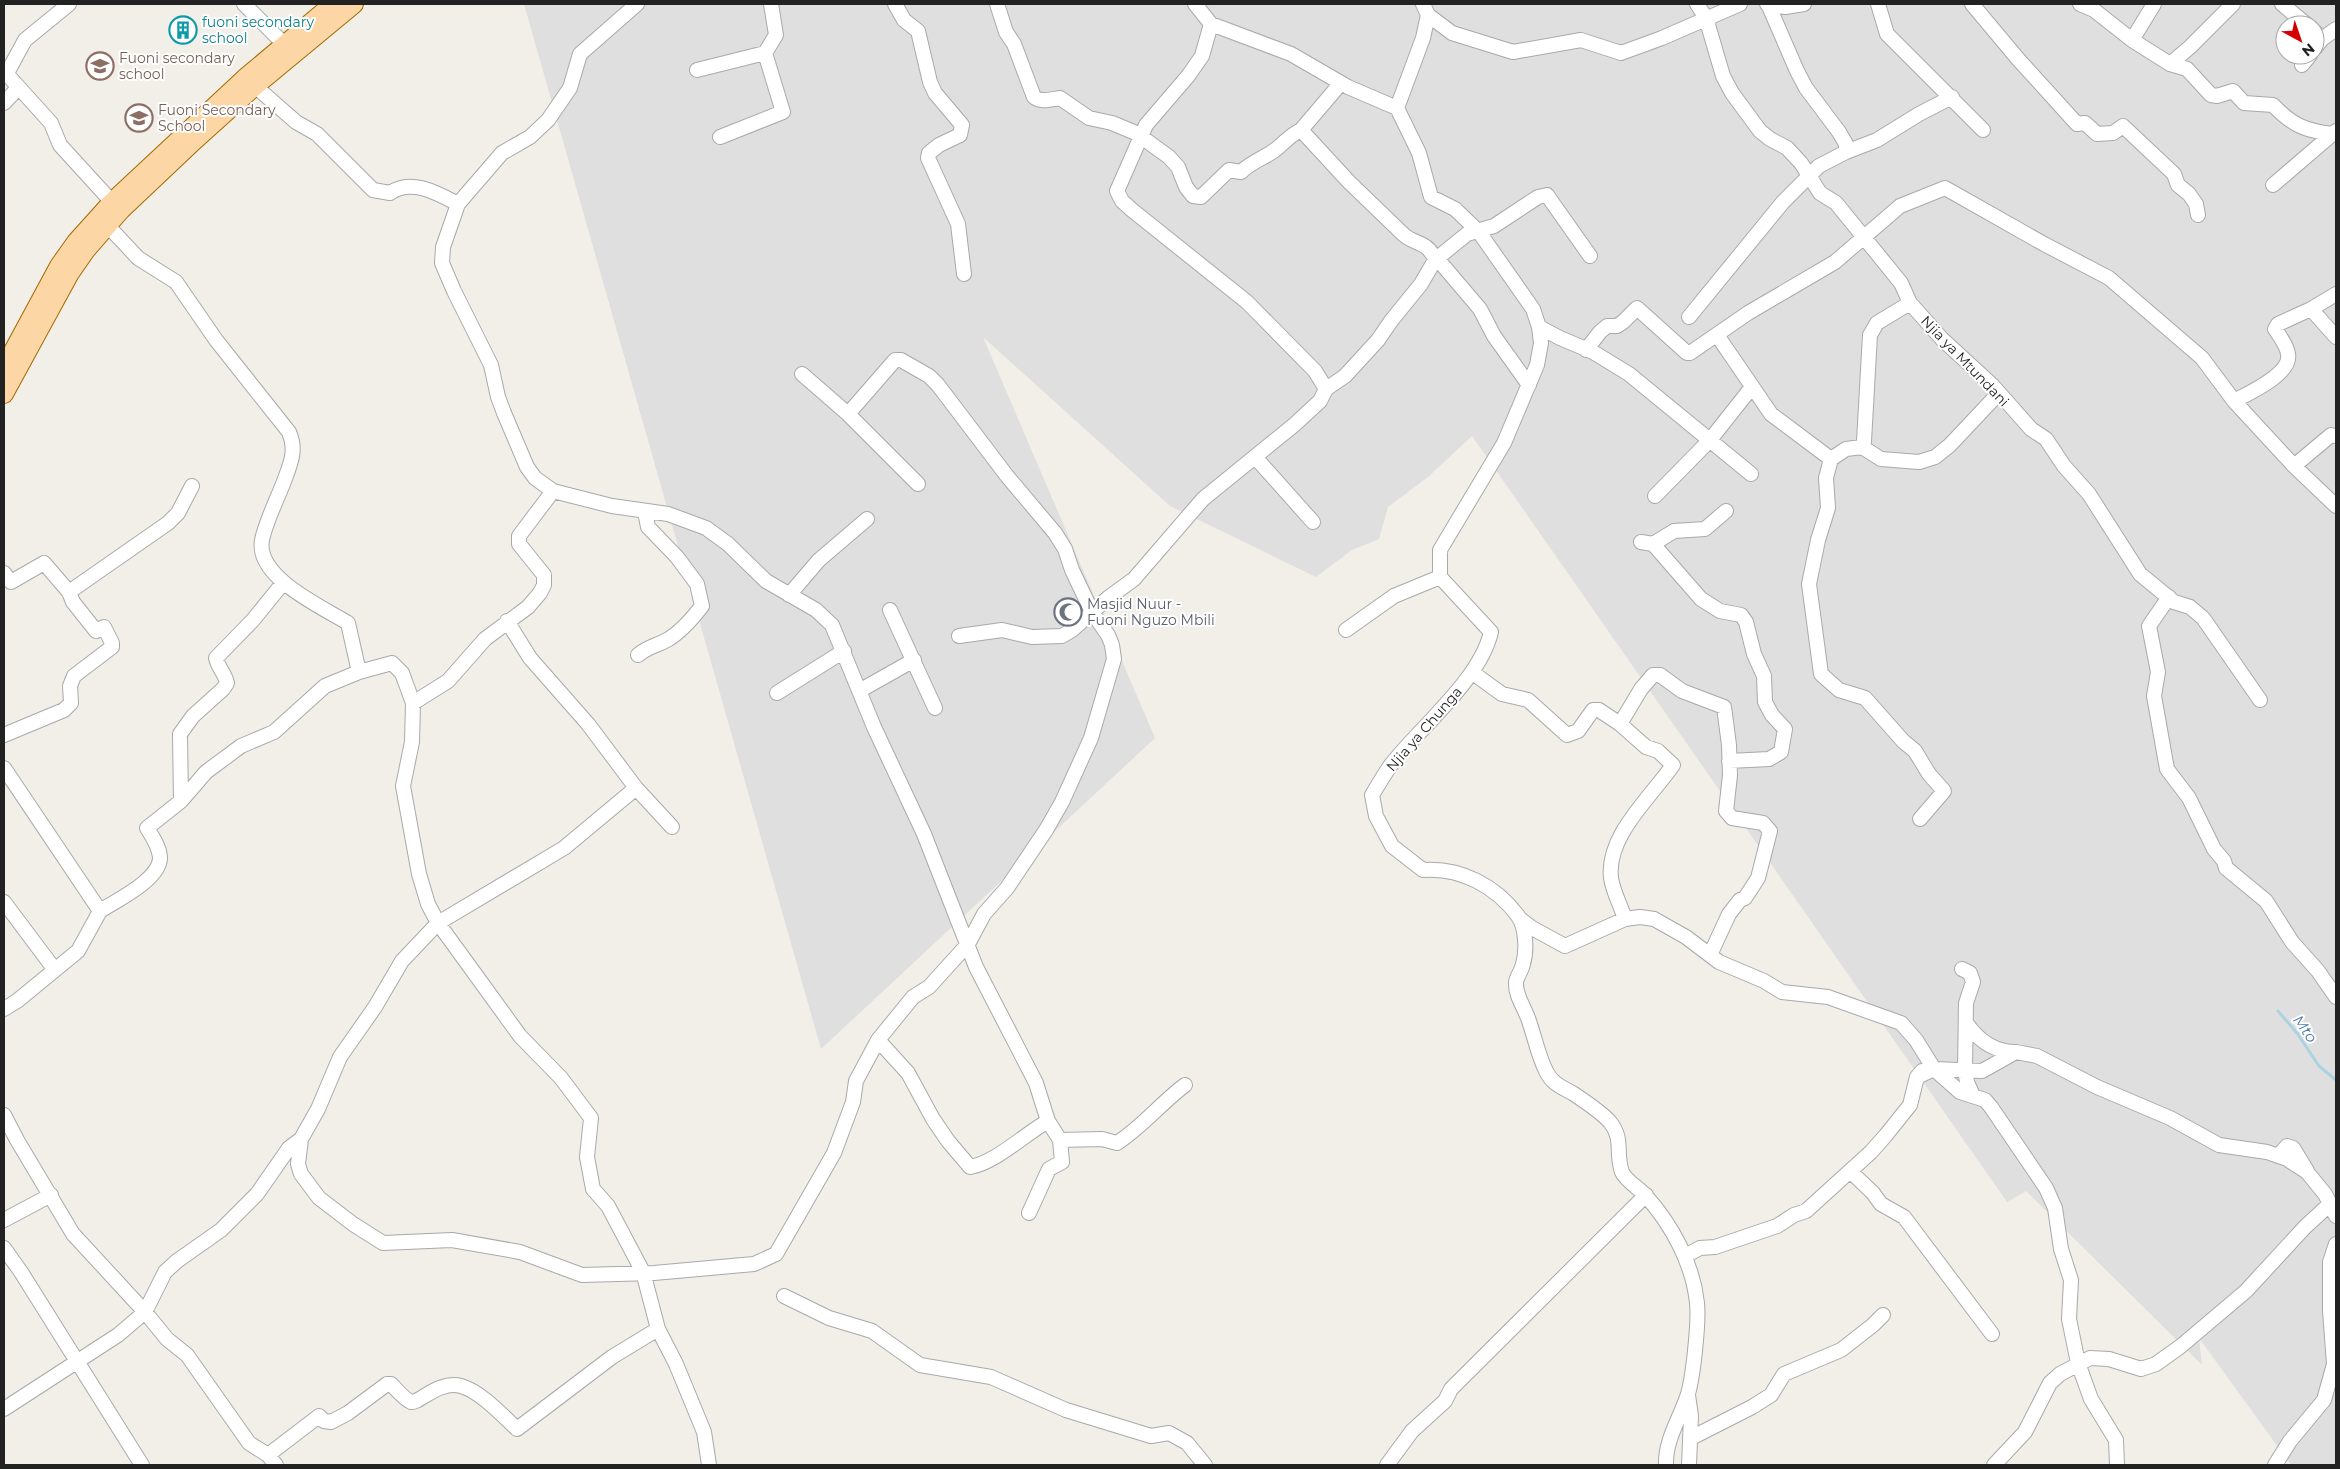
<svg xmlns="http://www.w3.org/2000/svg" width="2340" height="1469" viewBox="0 0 2340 1469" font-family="Montserrat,sans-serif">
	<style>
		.residential { fill: #e0dfdf; fill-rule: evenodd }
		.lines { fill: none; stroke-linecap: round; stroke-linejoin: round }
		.stream { stroke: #aad3df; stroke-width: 3 }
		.minor-casing { stroke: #a9a9a9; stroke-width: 16 }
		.major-casing { stroke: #a06b00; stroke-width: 20 }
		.minor { stroke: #fff; stroke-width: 14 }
		.major { stroke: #fcd6a4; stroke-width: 18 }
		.labels { text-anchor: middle; stroke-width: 4; stroke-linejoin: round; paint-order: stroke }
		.culture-label { font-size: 14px; fill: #0d838f; stroke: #fff; text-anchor: start }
		.education-label { font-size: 14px; fill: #785e54; stroke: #fff; text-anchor: start }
		.street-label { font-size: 14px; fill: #222; stroke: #fff }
		.worship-label { font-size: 14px; fill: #5b616d; stroke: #fff; text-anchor: start }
		.water-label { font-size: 15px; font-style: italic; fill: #4a7aab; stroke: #fff }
	</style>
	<rect width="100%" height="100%" fill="#f2efe9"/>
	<path class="residential" d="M 524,4 L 2336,4 L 2336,1465 L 2291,1465 L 2199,1338 L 2202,1365 L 2026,1191 L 2007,1202 L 1472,436 L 1428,477 L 1388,507 L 1379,539 L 1352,550 L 1316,577 L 1170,506 L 983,337 L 1155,738 L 821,1049 ZM 2285,25 L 2315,25 L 2315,55 L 2285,55 Z"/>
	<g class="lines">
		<path class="stream" d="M 2278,1011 L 2297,1033 L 2319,1066 L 2336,1080"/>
		<g class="minor-casing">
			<path id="minor" d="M 244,4 L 284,44
				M 637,4 L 580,54 L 570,88 L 548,120 L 530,137 L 502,153 L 458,204 L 443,247 L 442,263 L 454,291 L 491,365 L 498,397 L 504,413 L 527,467 L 535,478 L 553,491 L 612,506 L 668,514 L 706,528 L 728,544 L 766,581 L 816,610 L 832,625 L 874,727 L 924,834 L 976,967 L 1036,1083 L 1048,1121 L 1060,1140 L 1062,1162 L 1049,1169 L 1029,1213
				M 895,4 L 904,20 L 918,31 L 930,82 L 935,93 L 962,125 L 960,135 L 939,145 L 929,153 L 928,158 L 958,224 L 964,274
				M 997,4 L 1006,32 L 1014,44 L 1034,97 C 1041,103 1051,99 1060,98 L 1089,118 L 1112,123 L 1136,133 L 1169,157 L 1178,167 L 1186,187 L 1193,196 L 1201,197 L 1229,170 L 1241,172 C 1251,162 1264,158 1275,150 C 1284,143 1290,135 1301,130
				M 1195,4 L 1211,24 L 1202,56 L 1188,76 L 1146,125 L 1117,191 L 1122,201 L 1132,210 L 1247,302 L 1315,371 L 1326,389
				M 1423,4 L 1428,15 L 1423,38 L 1397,108 L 1419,153 L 1431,197 L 1455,209 L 1479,232 L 1533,309 L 1539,327 L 1541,343 L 1537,365 L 1504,443 L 1440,550 L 1440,577 L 1491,632 C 1480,680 1420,727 1390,766 C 1384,775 1378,785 1372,795 L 1376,816 L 1392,846 L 1423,870 C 1460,867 1496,886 1518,916 C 1526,927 1527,951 1523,964 C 1522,970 1517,976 1516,982 C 1515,996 1525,1008 1529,1021 C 1535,1038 1538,1055 1546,1071 C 1552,1084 1562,1087 1574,1094 C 1583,1100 1603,1114 1610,1122 C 1624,1139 1615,1153 1622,1172 C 1626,1181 1639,1188 1646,1196 C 1672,1225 1693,1264 1697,1303 C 1699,1322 1693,1380 1687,1397 C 1679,1420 1665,1441 1666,1465
				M 1697,4 L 1706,18 L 1723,76 L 1732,93 L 1760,131 L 1770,139 L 1787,148 L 1801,163 L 1820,193 L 1836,203 L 1901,283 L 1910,303 L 1942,339 L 1993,386 L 2031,429 L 2046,439 L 2064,466 L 2089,494 L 2140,574 L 2174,602 L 2190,607 L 2203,618 L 2260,700
				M 1767,4 L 1785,7 L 1804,4
				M 1768,4 L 1797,71 L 1806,88 L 1839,132 L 1846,144 L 1846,152
				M 1878,4 L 1887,34 L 1983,130
				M 1972,4 L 2018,59 L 2077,124 L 2085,123 L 2097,134 L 2113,133 L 2123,126 L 2174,174 L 2178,185 L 2189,194 L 2196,204 L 2198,215
				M 2080,4 L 2094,10 L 2132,40 L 2170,64 L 2187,69 L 2211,95 L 2217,96 L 2233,91 L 2244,103 L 2273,105 C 2292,125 2304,130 2331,134
				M 2282,4 L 2307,25
				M 1428,15 L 1452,33 L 1513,52 L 1581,40 L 1621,53 L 1662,38 L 1740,4
				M 1211,24 L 1291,54 L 1348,87 L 1397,108
				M 2315,32 L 2322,39 L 2315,48
				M 2322,39 L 2336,29
				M 2132,40 L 2154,4
				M 2170,64 L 2190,47 L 2233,4
				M 2302,65 L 2310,55
				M 697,70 L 765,53
				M 4,71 L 51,123 L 60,145 L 112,202
				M 6,75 L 25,40 L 69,4
				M 1341,83 L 1301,130 L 1349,182 L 1404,235 C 1411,241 1419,242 1426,247 C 1432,251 1433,258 1440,262 L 1480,309 L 1494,336 L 1529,385
				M 255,86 L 296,122 L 317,134 L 373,190 L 390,193 C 411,178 437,193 458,204
				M 4,103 L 18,88
				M 720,137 L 783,112 L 765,53 L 776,35 L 771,4
				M 2273,185 L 2336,131
				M 108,226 L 138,258 L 176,282 L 216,340 L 289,432 C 296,448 292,460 286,476 C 279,496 266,520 262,540 C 255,577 322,607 348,623 L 359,672 L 392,663 L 402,673 L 413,703 L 412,742 L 403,786 L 419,874 L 428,904 L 438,923 L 520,1036 L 561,1078 L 591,1118 L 587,1157 L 593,1189 L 608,1206 L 643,1272 L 658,1329 L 612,1357 L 517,1429 C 503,1416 480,1391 461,1386 C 439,1380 418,1404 411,1402 C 404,1399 396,1389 391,1384 L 387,1384 L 348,1413 L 331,1422 L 324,1421 L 319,1416 L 268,1455
				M 2336,294 L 2311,309 L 2336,337
				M 1910,303 L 1877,323 L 1870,335 L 1864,441 L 1862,447 L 1846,449 L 1831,459 L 1826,478 L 1828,508 L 1818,540 L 1809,584 L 1821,674 L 1839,690 L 1865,698 L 1903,741 L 1915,751 L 1929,774 L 1944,791 L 1920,819
				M 1689,317 L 1783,202 L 1819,166 L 1846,152 L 1877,140 L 1919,114 L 1952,97
				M 1539,327 L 1560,338 L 1593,352 L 1629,374 L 1751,474
				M 1717,335 L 1771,414 L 1831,459
				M 1586,350 L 1600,332 L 1607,326 L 1617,326 L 1623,322 L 1637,308 L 1687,353 L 1690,353 L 1748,313 L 1835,262 L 1900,206 L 1945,188 L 2044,244 L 2109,278 L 2202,358 L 2234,401 L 2294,466 L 2336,506
				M 802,374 L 848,414 L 918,484
				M 2234,401 C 2249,393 2292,374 2288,354 C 2287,345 2280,337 2275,329 L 2278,324 L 2311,309
				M 1862,447 L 1881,459 L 1919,462 L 1935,457 L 1950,445 L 1998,394
				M 1255,457 L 1313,522
				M 2294,466 L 2331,435 L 2336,436
				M 1655,496 L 1710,440 L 1752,387
				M 1641,542 L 1653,544 L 1701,599 L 1720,611 L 1741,615 L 1746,622 L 1754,654 L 1764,676 L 1765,702 L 1772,715 L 1785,729 L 1781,752 L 1769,759 L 1729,761
				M 1653,544 L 1674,531 L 1705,529 L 1726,511
				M 4,573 L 11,582 L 44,563 L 69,592
				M 789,595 L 819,560 L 867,519
				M 2169,597 L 2149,626 L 2158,672 L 2154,696 L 2167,769 L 2189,798 L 2214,849 L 2224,861 L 2226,868 L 2266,901 L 2292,942 L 2318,971 L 2336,997
				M 890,610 L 935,708
				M 1346,630 L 1394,596 L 1440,577
				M 959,636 L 1002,630 L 1032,637 L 1062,636 L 1072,630 L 1108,598 L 1134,579 L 1203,499 L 1294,425 L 1320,401 L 1326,389 L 1345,376 L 1378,340 L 1391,321 L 1421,284 L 1435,260 L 1467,234 L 1494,226 L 1538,197 L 1547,195 L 1590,256
				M 638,655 C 649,646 656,646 667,640 C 681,632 692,619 702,606 L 697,584 L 677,557 L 648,527 L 645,512
				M 1473,673 L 1502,694 L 1528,700 L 1567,735 L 1578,731 L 1593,710 L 1599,710 L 1620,724 L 1646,747 L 1658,751 L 1673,765 C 1651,797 1606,836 1611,878 C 1613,892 1621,906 1625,919
				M 859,691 L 914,660
				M 777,693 L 844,651
				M 413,703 L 448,681 L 485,639 L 528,607 L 540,593 L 544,585 L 544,575 L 519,544 L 519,536 L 553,491
				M 1620,724 L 1641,689 L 1653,675 L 1660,675 L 1682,691 L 1724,707 L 1729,745 L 1730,775 L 1726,811 L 1732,818 L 1763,823 L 1770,831 L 1758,878 L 1745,898 L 1740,900 L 1729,914 L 1710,955
				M 4,735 L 64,710 L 71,703 L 70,686 L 74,676 L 112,647 L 112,643 L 104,627 L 96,631 L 73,602 L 69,592 L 168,523 L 178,513 L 192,486
				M 4,768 L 100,911 L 78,951 L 17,1001 L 4,1009
				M 636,788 L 672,827
				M 181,801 L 206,772 L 241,746 L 274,732 L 325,686 L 359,672
				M 4,902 L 55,970
				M 100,911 C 117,900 161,879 160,857 C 159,846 152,836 147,828 L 181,801 L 180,734 L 193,716 L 223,689 L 227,683 C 225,673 218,668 216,658 L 253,620 L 283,583
				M 1519,918 L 1532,928 L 1565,946 L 1625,919 L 1640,917 L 1654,919 L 1686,937 L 1719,962 L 1764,981 L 1782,992 L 1828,997 L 1901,1023 L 1916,1040 L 1934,1069 L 1960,1092 L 1985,1100 L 1991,1107 L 2046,1188 L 2055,1208 L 2061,1249 L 2071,1280 L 2069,1319 L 2078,1363 L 2091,1399 L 2116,1440 L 2117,1465
				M 1962,969 L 1970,973 L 1973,982 L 1966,1003 L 1965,1070 L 1967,1082 L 1973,1096
				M 1967,1024 C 1979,1041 1994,1052 2016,1052
				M 878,1040 L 908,1073 L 933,1119 L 948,1141 L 970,1167 C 995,1163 1025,1134 1048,1121
				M 1917,1077 L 1934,1069 L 1982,1071 L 2016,1052 L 2037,1056 L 2097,1087 L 2170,1118 L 2219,1145 L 2267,1152 L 2287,1159 L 2307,1172 L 2325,1194 L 2336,1216
				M 4,1115 L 17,1140 L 73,1234 L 145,1312 L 167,1339 L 187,1355 L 249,1443 L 268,1455 L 276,1465
				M 301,1139 L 298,1164 L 301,1174 L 319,1198 L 353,1224 L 383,1243 L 452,1240 L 520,1252 L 582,1275 L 654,1273 L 754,1264 L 776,1254 L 834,1153 L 853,1102 L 856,1081 L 878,1040 L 913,997 L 929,987 L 968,944 L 984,914 L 1007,888 L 1046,830 L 1062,802 L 1091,738 L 1114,659 L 1112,645 L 1108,635 L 1092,612 L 1072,570 L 1065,549 L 1055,533 L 1007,476 L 938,385 L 929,376 L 901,360 L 895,360 L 848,414
				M 1060,1140 L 1102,1139 L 1117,1143 C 1142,1127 1161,1103 1185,1085
				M 2278,1156 L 2287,1146 L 2293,1148 L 2307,1171
				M 1851,1172 L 1873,1193 L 1881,1204 L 1904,1217 L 1992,1334
				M 4,1220 L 51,1195
				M 4,1248 L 21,1272 L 142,1465
				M 1685,1256 L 1700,1248 L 1715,1247 L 1777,1226 L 1794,1215 L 1806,1211 L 1871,1152 L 1886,1135 L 1910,1105 L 1917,1077 L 1922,1071
				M 784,1296 L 829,1318 L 872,1331 L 920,1365 L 991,1377 L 1066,1410 L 1151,1436 L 1169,1433 L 1187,1443 L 1205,1465
				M 658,1329 L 676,1364 L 704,1432 L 709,1465
				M 1688,1395 L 1691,1416 L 1689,1465
				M 4,1409 L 118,1335 L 145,1312 L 165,1272 L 177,1261 L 221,1230 L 257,1194 L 289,1148 L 301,1139 L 318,1109 L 340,1057 L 375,1007 L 402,961 L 438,923 L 564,848 L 636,788 L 588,724 L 530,658 L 507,621
				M 1691,1438 L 1752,1407 L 1771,1395 L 1784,1374 L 1841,1350 L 1873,1325 L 1883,1315
				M 1387,1465 L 1412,1431 L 1445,1401 L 1451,1389 L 1646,1195
				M 1994,1465 L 2025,1432 L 2050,1383 L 2060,1374 L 2090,1358 L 2109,1359 L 2141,1369 L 2156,1364 L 2181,1346 L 2246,1291 L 2305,1227 L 2330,1204
				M 2275,1465 L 2290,1441 L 2324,1400 L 2334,1364 L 2330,1311 L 2330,1262 L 2336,1244"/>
		</g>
		<g class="major-casing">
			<path id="major" d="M 4,368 L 59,266 L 76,242 L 112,202 L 245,78 L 333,4
				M 4,394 L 70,273 L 86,250 L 121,210 L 195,140 L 255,86 L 354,4"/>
		</g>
		<use href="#minor" class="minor"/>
		<use href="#major" class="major"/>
	</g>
	<defs>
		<g id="building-ring" transform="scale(1.4375)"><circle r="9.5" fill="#fff" stroke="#0f9aa8" stroke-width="1.5"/><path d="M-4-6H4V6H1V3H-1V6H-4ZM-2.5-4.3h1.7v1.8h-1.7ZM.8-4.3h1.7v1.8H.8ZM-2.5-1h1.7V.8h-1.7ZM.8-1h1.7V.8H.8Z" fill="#0f9aa8"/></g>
		<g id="school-ring" transform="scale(1.4375)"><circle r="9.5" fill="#fff" stroke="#8d6e63" stroke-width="1.5"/><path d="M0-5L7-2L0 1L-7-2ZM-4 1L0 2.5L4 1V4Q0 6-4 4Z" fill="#8d6e63"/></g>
		<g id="mosque-ring" transform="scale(1.4375)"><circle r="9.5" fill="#fff" stroke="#6b7280" stroke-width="1.5"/><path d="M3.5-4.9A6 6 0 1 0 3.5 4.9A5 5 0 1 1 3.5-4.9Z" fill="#6b7280"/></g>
	</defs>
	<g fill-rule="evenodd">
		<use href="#building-ring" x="183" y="30"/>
		<use href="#school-ring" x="100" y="66"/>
		<use href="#school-ring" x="139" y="118"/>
		<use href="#mosque-ring" x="1068" y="612"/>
	</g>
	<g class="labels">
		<g class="culture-label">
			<text x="202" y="27">fuoni secondary<tspan x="202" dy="16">school</tspan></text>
		</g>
		<g class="education-label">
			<text x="119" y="63">Fuoni secondary<tspan x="119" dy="16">school</tspan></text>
			<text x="158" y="115">Fuoni Secondary<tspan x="158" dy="16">School</tspan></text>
		</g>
		<g class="street-label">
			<text transform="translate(1965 361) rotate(46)" y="5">Njia ya Mtundani</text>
			<text transform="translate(1424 729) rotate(-49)" y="5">Njia ya Chunga</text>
		</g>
		<g class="worship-label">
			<text x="1087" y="609">Masjid Nuur -<tspan x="1087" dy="16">Fuoni Nguzo Mbili</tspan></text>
		</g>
		<g class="water-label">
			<text transform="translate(2305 1029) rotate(54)" y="5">Mto</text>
		</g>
	</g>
	<rect width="2340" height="1469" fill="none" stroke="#222222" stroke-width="10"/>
	<g transform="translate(2300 40) rotate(140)"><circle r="24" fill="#ffffff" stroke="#a7a7a7"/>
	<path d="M0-4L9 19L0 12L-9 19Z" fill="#d40000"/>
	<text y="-8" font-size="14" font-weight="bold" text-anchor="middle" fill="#222222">N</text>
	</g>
</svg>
